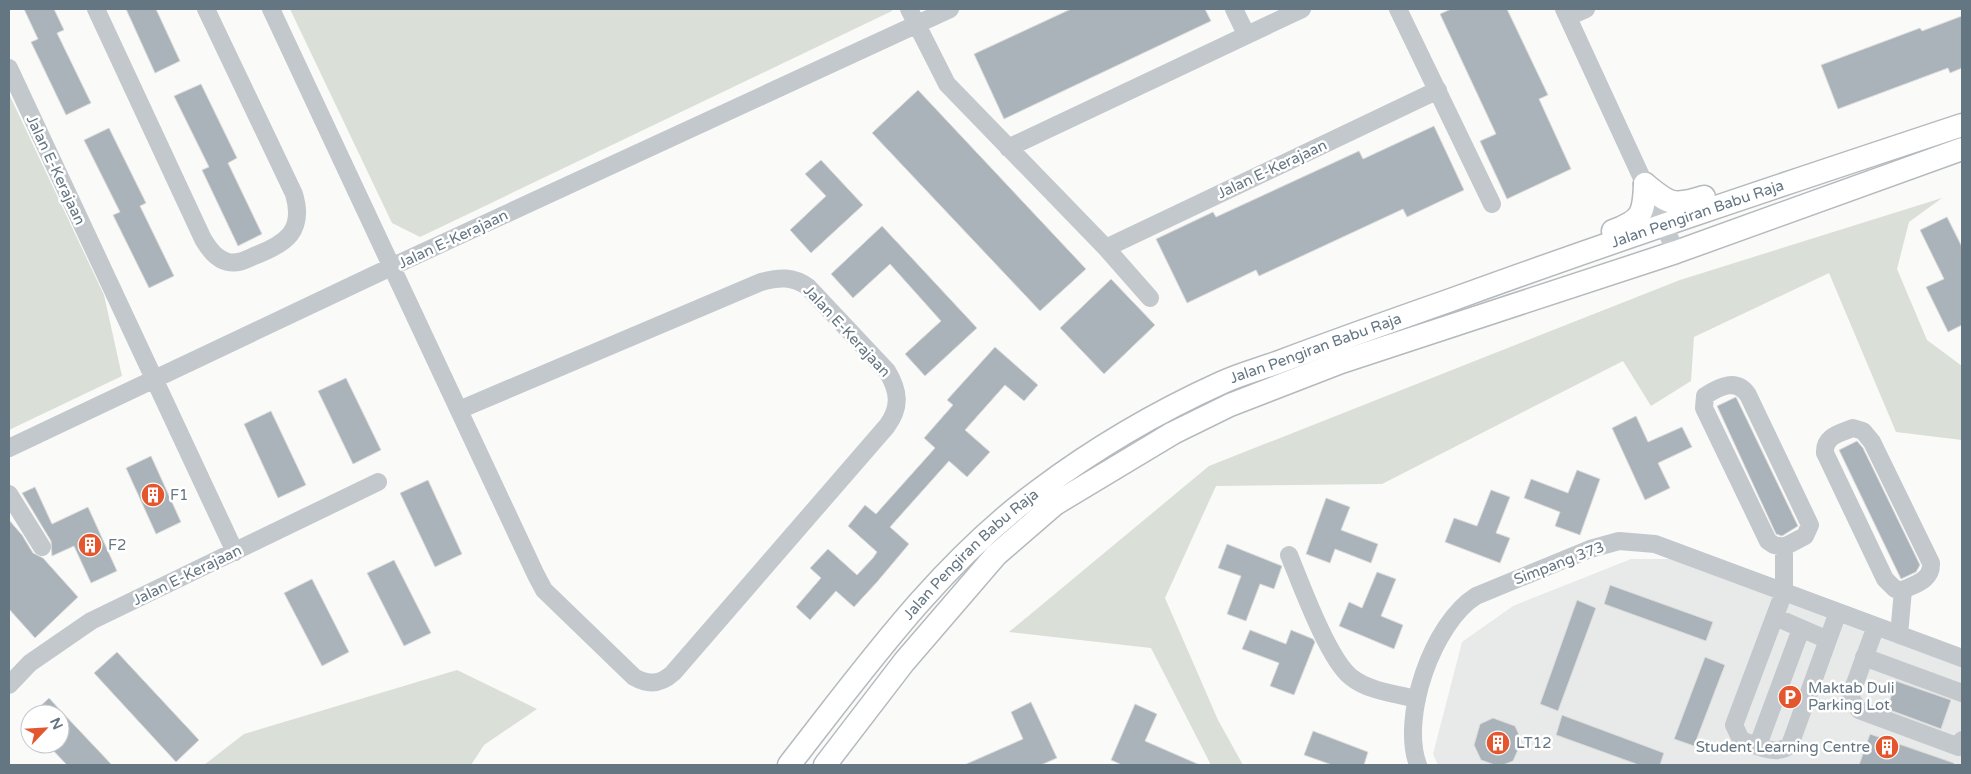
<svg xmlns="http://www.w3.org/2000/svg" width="1971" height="774" viewBox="0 0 1971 774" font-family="'Varela Round',sans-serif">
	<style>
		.built { fill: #e8e9e9 }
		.green { fill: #dadfd7 }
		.building { fill: #aab3b9; stroke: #dcdcda }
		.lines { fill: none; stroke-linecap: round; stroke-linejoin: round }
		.major-casing { stroke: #b5babe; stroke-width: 25 }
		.minor { stroke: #c3c8cc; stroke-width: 18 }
		.major { stroke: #fff; stroke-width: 22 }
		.labels { text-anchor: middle; stroke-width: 5; stroke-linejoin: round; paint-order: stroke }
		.street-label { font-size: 15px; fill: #657683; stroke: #fff }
		.poi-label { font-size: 15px; fill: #657683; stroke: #fff; text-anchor: start }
	</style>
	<rect width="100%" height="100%" fill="#fafaf8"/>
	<path class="built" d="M 1631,559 L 1673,559 L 1962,667 L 1962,765 L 1438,765 L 1433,754 L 1462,642 L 1513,606 Z"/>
	<path class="green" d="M 290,9 L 891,9 L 892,11 L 420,237 L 392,223 Z
		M 9,94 L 104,295 L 122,376 L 9,430 Z
		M 1942,198 L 1909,222 L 1897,269 L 1927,340 L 1962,366 L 1962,440 L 1896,432 L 1829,273 L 1694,337 L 1691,381 L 1651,406 L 1623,361 L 1382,484 L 1216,486 L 1165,598 L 1218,720 L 1243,765 L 1211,765 L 1151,648 L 1009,632 L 1209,466 L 1680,280 Z
		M 457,670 L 537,709 L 484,745 L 471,765 L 204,765 L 244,734 Z"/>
	<path class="building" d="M 24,9 L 54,9 L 64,30 L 57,33 L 91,103 L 66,115 L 31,42 L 38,39 Z
		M 126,9 L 156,9 L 180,61 L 155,73 Z
		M 1071,9 L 1205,9 L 1211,21 L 1004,119 L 974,54 Z
		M 1451,9 L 1507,9 L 1548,95 L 1539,99 L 1571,169 L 1507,199 L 1480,141 L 1496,134 L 1440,14 Z
		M 1962,16 L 1962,68 L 1950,73 L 1948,68 L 1838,109 L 1821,65 L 1920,28 L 1922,31 Z
		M 201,84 L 237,158 L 228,163 L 262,234 L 238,246 L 202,170 L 209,167 L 174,96 Z
		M 918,90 L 1086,269 L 1040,311 L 872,133 Z
		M 1434,126 L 1464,190 L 1407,217 L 1403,209 L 1259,276 L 1256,270 L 1187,303 L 1156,239 L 1213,212 L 1216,217 L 1359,151 L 1363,159 Z
		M 109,128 L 146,203 L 140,206 L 174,276 L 149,288 L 113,215 L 120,212 L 84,140 Z
		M 821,160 L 863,205 L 811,253 L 790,230 L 826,196 L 805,174 Z
		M 1947,217 L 1962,247 L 1962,325 L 1948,332 L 1926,287 L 1944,279 L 1920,230 Z
		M 882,226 L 977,328 L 925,376 L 905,354 L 941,321 L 890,264 L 853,298 L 831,274 Z
		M 1111,279 L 1155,325 L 1104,374 L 1060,328 Z
		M 995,347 L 1038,385 L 1024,401 L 1005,385 L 965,430 L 990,452 L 967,477 L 949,461 L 890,527 L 909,544 L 877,582 L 854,607 L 836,591 L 810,620 L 796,607 L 821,578 L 810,568 L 828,549 L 857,575 L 873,558 L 877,552 L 848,526 L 865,505 L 876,514 L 935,448 L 924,438 L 953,405 L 947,400 Z
		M 346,378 L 381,450 L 353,464 L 318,391 Z
		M 1736,397 L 1798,526 L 1782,536 L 1776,534 L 1717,406 Z
		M 271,411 L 306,485 L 278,498 L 244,424 Z
		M 1636,416 L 1648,442 L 1682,427 L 1692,447 L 1658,463 L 1670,488 L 1645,500 L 1612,428 Z
		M 1857,441 L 1863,448 L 1920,565 L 1916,572 L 1901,579 L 1839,450 Z
		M 151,456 L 181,522 L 156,534 L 126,468 Z
		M 1577,470 L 1600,479 L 1580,535 L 1555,526 L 1560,512 L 1524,498 L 1531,479 L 1568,493 Z
		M 428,480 L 462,554 L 435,567 L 400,493 Z
		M 35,487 L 52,524 L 88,507 L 117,571 L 91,583 L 74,546 L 52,556 L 51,541 L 22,493 Z
		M 1491,490 L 1510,497 L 1496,533 L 1510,538 L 1500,563 L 1445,542 L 1454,518 L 1477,526 Z
		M 1326,498 L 1350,507 L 1341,530 L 1378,544 L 1371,563 L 1335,549 L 1330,563 L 1306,554 Z
		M 9,520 L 22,535 L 33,553 L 43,558 L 78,597 L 35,638 L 9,609 Z
		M 1227,544 L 1282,566 L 1274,589 L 1260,584 L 1246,621 L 1227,614 L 1241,576 L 1218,568 Z
		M 394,560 L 431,633 L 404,646 L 367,573 Z
		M 1377,572 L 1396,579 L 1381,616 L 1403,625 L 1394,649 L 1339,626 L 1349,602 L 1362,608 Z
		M 312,579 L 349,652 L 322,666 L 284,593 Z
		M 1610,585 L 1713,622 L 1706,641 L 1604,604 Z
		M 1577,600 L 1596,608 L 1558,711 L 1540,704 Z
		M 1250,630 L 1286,644 L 1291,630 L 1313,639 L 1315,642 L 1294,695 L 1270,686 L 1279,663 L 1242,649 Z
		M 117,652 L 199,740 L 176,762 L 94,673 Z
		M 1705,657 L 1725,665 L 1694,746 L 1674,739 Z
		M 1896,681 L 1951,700 L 1941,729 L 1887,709 Z
		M 49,698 L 60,710 L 112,765 L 67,765 L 47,744 L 60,744 L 60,714 L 32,714 Z
		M 1031,702 L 1057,758 L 1041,765 L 964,765 L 1023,739 L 1011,712 Z
		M 1135,704 L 1157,714 L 1145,741 L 1200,765 L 1122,765 L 1111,760 Z
		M 1562,715 L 1664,753 L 1660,765 L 1639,765 L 1556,735 Z
		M 1493,718 L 1515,726 L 1522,741 L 1513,761 L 1503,765 L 1495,765 L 1481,760 L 1474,745 L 1480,724 Z
		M 1313,731 L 1368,752 L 1364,765 L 1332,765 L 1304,755 Z
		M 1870,734 L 1954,763 L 1954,765 L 1859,765 Z"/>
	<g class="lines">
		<g class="major-casing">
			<g id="major">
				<path d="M 1645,184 C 1669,204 1673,207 1704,197"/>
				<path d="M 1613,231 C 1642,220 1644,214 1645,184"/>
				<path id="s1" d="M 789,765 C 864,669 938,565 1038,491 C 1094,449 1157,412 1221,383 C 1240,374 1260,369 1279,362 C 1335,341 1391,321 1448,301 C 1618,239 1790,182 1962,125"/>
				<path d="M 825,765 L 904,662 L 996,555 L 1055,504 L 1173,433 L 1230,405 L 1341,362 L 1676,252 L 1962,149"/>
			</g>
		</g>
		<path class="minor" d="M 96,9 L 203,239 C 209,249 216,259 228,262 C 237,264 246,260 254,256 C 286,244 305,231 294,194 L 206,9
			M 271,9 L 536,575 L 544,590 L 634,677 C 648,685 660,685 673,673 L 887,426 C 901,407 899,391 887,371 L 808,287 C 793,276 779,277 761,282 L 459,410
			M 909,9 L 947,84 L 1106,248 L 1150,298
			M 1234,9 L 1246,34
			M 1398,9 L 1492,204
			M 1564,9 L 1676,252
			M 1568,17 L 1586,9
			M 9,68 L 235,552
			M 1008,148 L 1302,9
			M 1106,248 L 1438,90
			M 9,448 L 391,267 L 950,9
			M 9,494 L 42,547
			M 1784,547 L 1774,545 L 1768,541 L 1704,408 L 1705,396 C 1720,386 1737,378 1748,395 L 1810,525 L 1805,536 L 1784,547 L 1784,592 L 1734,725 L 1741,740 C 1757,745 1776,757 1790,745 L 1838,612
			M 1289,555 C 1301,584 1328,659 1351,677 C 1368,691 1396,694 1417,699
			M 1775,617 L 1828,640
			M 1876,626 L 1850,697 L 1859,710 L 1959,747 L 1962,740
			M 1899,635 L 1903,590 C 1916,584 1932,580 1931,563 L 1872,442 L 1863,431 L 1853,428 C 1840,433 1824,436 1825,453 L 1885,579 L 1895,589 L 1903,590
			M 1864,657 L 1962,693
			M 9,685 L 30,663 L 91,621 L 378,482
			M 1758,745 L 1801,629
			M 1418,765 C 1400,717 1433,623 1476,596 L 1590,549 L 1619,541 L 1655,544 L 1962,658"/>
		<use href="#major" class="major"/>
	</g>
	<defs>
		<g id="building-disc" transform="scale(1.25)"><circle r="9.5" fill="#e4572e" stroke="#fff"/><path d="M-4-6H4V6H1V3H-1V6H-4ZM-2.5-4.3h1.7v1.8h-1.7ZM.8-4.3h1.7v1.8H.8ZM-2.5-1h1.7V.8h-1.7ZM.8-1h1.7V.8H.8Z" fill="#fff"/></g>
		<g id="parking-disc" transform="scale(1.25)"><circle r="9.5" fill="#e4572e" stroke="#fff"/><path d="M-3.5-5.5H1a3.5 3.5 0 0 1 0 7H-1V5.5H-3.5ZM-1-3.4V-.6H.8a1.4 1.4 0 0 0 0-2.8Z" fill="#fff"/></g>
	</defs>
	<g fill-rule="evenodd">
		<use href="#building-disc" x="153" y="495"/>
		<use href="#building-disc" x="90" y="545"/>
		<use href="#parking-disc" x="1790" y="697"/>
		<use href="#building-disc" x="1498" y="743"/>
		<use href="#building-disc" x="1887" y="747"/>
	</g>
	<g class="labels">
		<g class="street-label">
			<text transform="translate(1272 169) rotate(-25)" y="5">Jalan E-Kerajaan</text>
			<text transform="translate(56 170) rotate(65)" y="5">Jalan E-Kerajaan</text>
			<text dy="5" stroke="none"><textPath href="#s1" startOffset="1090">Jalan Pengiran Babu Raja</textPath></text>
			<text transform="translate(453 239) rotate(-25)" y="5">Jalan E-Kerajaan</text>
			<text transform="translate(847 331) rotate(47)" y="5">Jalan E-Kerajaan</text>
			<text dy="5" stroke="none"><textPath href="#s1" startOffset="685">Jalan Pengiran Babu Raja</textPath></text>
			<text dy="5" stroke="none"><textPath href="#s1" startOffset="279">Jalan Pengiran Babu Raja</textPath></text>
			<text transform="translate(1559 563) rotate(-21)" y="5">Simpang 373</text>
			<text transform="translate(187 575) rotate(-26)" y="5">Jalan E-Kerajaan</text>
		</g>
		<g class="poi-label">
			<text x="170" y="500">F1</text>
			<text x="108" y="550">F2</text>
			<text x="1808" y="693">Maktab Duli<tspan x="1808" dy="17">Parking Lot</tspan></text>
			<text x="1516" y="748">LT12</text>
			<text x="1870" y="752" text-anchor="end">Student Learning Centre</text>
		</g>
	</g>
	<rect width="1971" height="774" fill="none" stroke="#657683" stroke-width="20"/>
	<g transform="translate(45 729) rotate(65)"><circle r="24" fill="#ffffff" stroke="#c1c8cd"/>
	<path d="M0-4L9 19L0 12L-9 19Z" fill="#e4572e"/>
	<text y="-8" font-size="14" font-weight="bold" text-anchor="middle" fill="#657683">N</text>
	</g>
</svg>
